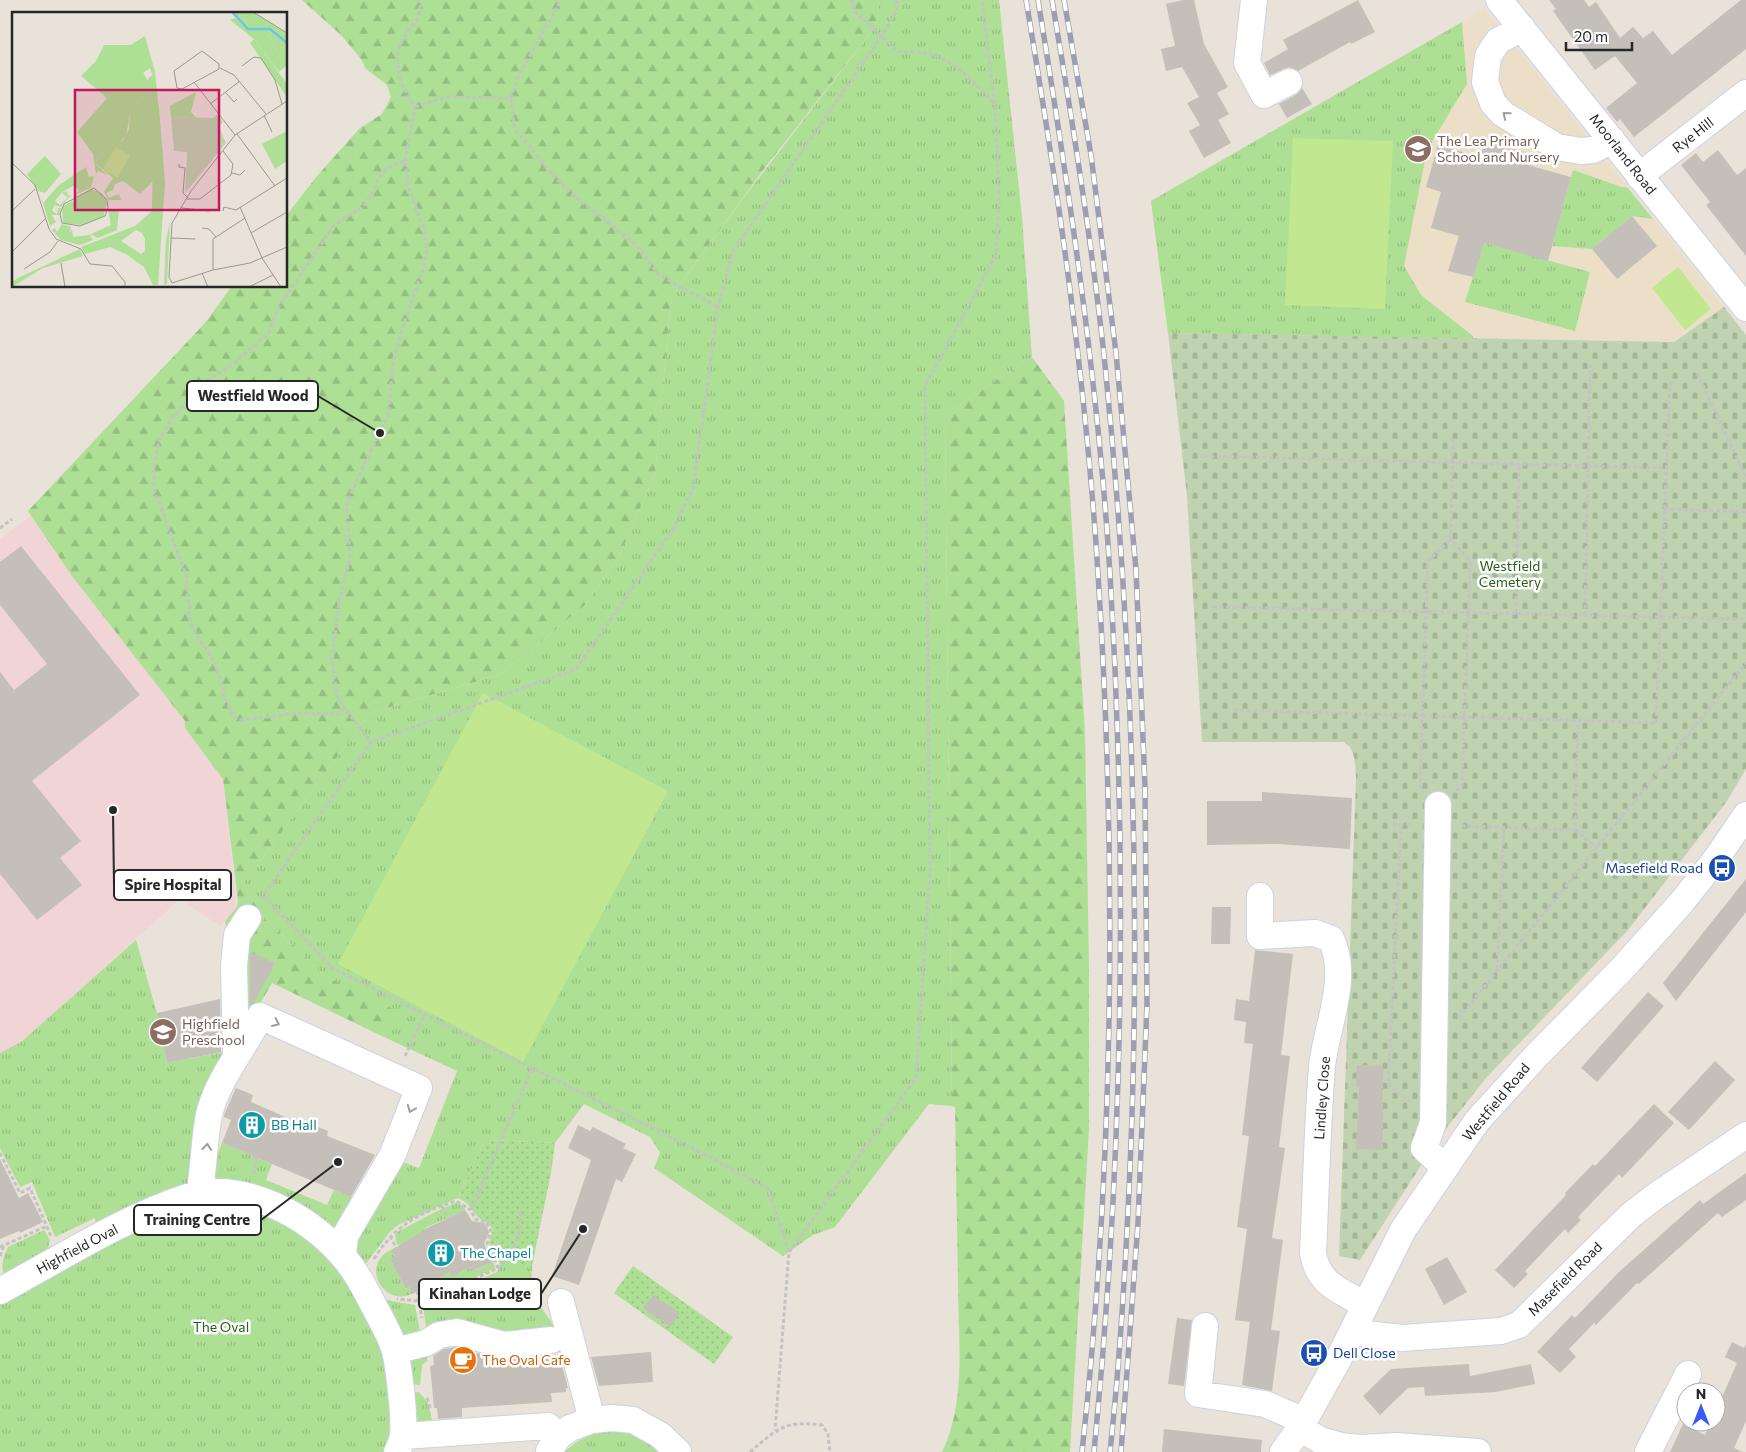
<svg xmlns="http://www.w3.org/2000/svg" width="1746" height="1452" viewBox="0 0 1746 1452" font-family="Commissioner,sans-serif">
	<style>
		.education { fill: #ebe0c7 }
		.medical { fill: #f1d5d6 }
		.grass { fill: url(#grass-tufts) }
		.forest { fill: url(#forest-firs) }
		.cemetery { fill: url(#cemetery-stones) }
		.garden { fill: url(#garden-dots) }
		.pitch { fill: #c1e791 }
		.building { fill: #c4bfb8 }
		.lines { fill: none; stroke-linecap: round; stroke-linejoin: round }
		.minor-casing { stroke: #ced1e0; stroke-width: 28 }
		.path { stroke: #c3c3c3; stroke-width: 3; stroke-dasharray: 4 2.5; stroke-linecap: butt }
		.minor { stroke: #fff; stroke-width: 26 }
		.rail-casing { stroke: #9c9eb1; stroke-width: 5.5 }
		.rail { stroke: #fff; stroke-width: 4; stroke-dasharray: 11; stroke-linecap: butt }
		.oneway { stroke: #9e9e9e }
		.labels { text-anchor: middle; stroke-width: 5; stroke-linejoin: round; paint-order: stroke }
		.street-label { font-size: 14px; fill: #272727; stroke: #fff }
		.education-label { font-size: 14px; fill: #785e54; stroke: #fff; text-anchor: start }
		.park-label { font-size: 14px; fill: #28601b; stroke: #fff }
		.transit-label { font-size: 14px; fill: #164399; stroke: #fff; text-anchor: end }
		.culture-label { font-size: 14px; fill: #0d838f; stroke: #fff; text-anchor: start }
		.food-label { font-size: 14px; fill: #c56008; stroke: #fff; text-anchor: start }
		.inset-river { fill: none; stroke: #6dc6ea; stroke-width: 2.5 }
		.inset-road { fill: none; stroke: #9b9791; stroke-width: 1 }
		.view { fill: #c2185b; fill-opacity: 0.15; stroke: #c2185b; stroke-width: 2.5 }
		.inset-edge { fill: none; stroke: #272727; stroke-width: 2.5 }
		.leader { fill: none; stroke: #272727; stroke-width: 2 }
		.callout-dot { fill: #272727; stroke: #fff; stroke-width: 2 }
		.callout { fill: #fff; stroke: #272727; stroke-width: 2 }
		.callout-label { font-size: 15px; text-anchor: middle; font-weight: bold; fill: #272727 }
	</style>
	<defs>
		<pattern id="grass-tufts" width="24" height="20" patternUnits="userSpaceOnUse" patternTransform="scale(1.25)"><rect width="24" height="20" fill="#addf95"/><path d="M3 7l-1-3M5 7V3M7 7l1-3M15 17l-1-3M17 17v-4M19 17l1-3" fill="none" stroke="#95bf80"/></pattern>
		<pattern id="forest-firs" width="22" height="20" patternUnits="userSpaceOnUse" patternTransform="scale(1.25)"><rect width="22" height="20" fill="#addf95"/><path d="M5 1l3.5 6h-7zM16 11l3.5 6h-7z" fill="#95bf80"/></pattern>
		<pattern id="cemetery-stones" width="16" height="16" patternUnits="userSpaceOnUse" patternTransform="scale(1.25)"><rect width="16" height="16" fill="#c0d3b0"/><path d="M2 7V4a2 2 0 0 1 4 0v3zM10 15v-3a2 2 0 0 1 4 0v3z" fill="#a5b597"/></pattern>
		<pattern id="garden-dots" width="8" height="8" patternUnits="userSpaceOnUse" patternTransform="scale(1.25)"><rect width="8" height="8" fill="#addf95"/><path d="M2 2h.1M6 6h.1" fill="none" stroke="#95bf80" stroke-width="1.8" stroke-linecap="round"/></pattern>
	</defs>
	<rect width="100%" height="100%" fill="#e9e2d8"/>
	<path class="education" d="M 1485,9 L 1724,307 L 1674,342 L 1168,333 L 1151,201 Z"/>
	<path class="medical" d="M 31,516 L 84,592 L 185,721 L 185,728 L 223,779 L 237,907 L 220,926 L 180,899 L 21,1042 L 0,1053 L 0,539 Z"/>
	<path class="grass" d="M 880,0 L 999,0 L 1022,217 L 1032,357 L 945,414 L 952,1106 L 929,1104 L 835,1227 L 813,1235 L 783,1256 L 654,1168 L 660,1153 L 650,1137 L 584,1104 L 555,1143 L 485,1140 L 458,1198 L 398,1225 L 389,1233 L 362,1269 L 355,1244 L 400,1161 L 419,1168 L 457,1071 L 384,1037 L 396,1011 L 325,976 L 264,918 L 243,884 L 370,713 L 502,674 L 585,605 L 618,558 L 655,474 L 671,297 L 741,201 L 876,26 Z
		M 1462,22 L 1467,84 L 1427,150 L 1404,266 L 1421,295 L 1473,336 L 1473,339 L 1168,333 L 1151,201 Z
		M 1573,170 L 1622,187 L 1627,187 L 1653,219 L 1632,216 L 1592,249 L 1552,246 Z
		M 1459,236 L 1590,272 L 1575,331 L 1465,302 L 1480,254 Z
		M 136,940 L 157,1013 L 167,1063 L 233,1050 L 207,1096 L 198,1104 L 203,1107 L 196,1189 L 97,1231 L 95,1218 L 55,1237 L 32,1182 L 20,1187 L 0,1148 L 0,1053 L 21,1042 Z
		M 222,1143 L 272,1164 L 266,1180 L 327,1205 L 334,1190 L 359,1200 L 338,1233 L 205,1187 Z
		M 205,1202 L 276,1215 L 339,1263 L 380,1337 L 391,1388 L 389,1435 L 386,1452 L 0,1452 L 0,1297 L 100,1246 Z
		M 456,1203 L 464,1206 L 465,1210 L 425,1228 L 430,1237 L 397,1245 L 395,1235 L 399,1231 L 441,1209 Z
		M 44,1230 L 50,1240 L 45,1259 L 5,1279 C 0,1267 3,1259 8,1247 Z
		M 391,1250 L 395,1256 L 390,1259 L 406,1289 L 409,1287 L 413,1293 C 386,1309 358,1266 391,1250 Z
		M 493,1262 L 495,1268 L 429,1299 L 421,1289 L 447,1269 L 452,1277 L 470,1267 L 473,1271 Z
		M 501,1266 L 532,1266 C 529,1301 542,1305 558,1332 L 427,1335 L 423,1305 L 497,1272 Z
		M 386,1300 L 415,1305 L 421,1337 L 401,1339 L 381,1302 Z
		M 414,1353 L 427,1353 L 427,1361 L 422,1365 L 420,1385 L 409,1384 L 406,1364 Z
		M 419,1392 L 428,1403 L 433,1424 L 413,1420 L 410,1393 Z
		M 627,1427 L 672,1452 L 564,1452 C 586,1433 599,1432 627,1427 Z"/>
	<path class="forest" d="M 302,0 L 880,0 L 876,26 L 764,169 L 671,297 L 655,474 L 618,558 L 585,605 L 502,674 L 370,713 L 243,884 L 264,918 L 325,976 L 397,1011 L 384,1037 L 272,983 L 254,1014 L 239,1006 L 238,974 L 225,921 L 237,907 L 238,901 L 223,779 L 185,728 L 185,721 L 72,576 L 28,511 L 205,323 L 232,286 L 286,286 L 286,216 L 317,176 L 360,128 L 382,114 L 391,97 L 387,85 L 366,69 L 361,59 L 341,35 Z
		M 1032,357 L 1064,401 L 1085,733 L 1089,969 L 1089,1129 L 1071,1434 L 1070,1452 L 942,1452 C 967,1401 958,1338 958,1283 C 957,1224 956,1165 955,1107 L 952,1106 L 945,414 Z"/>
	<path class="cemetery" d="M 1724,307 L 1746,335 L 1746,769 L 1727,801 L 1628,930 L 1486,1078 L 1438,1139 L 1360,1260 L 1339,1256 L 1356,778 C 1355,765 1356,749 1344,742 L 1202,742 L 1187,496 L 1168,333 L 1674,342 Z"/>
	<path class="garden" d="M 485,1140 L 555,1143 L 551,1173 L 532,1266 L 501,1266 L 489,1244 L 493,1230 C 487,1220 485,1223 478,1217 C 470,1209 471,1204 458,1198 Z
		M 633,1266 L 733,1337 L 714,1364 L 614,1293 Z"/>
	<path class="pitch" d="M 1293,138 L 1393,141 L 1385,309 L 1285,305 Z
		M 1678,267 L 1711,309 L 1685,330 L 1652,288 Z
		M 483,693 L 668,791 L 523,1062 L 338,964 Z"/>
	<path class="building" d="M 1183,0 L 1194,0 L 1204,44 L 1228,87 L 1217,93 L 1229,114 L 1218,120 L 1231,143 L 1204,158 L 1189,131 L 1200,125 L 1187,103 L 1199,97 L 1182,67 L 1166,71 L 1161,49 L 1175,46 L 1166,4 Z
		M 1358,0 L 1375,32 L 1351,44 L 1350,42 L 1298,71 L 1289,67 L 1270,75 L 1264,63 L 1288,49 L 1283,40 Z
		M 1549,0 L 1584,0 L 1589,7 L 1596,2 L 1620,38 L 1633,27 L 1643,38 L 1653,31 L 1672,55 L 1741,0 L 1746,0 L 1746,49 L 1634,137 L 1620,119 L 1617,122 L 1606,108 L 1637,83 L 1615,56 L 1595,70 L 1553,11 L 1556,9 Z
		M 1302,88 L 1312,104 L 1287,118 L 1279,104 L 1296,95 Z
		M 1485,141 L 1531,154 L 1528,165 L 1571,177 L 1548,261 L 1484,243 L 1473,277 L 1448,271 L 1459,236 L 1431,228 L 1441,192 L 1426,187 L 1438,145 L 1480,157 Z
		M 1718,150 L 1737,175 L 1746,168 L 1746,256 L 1706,205 L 1710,202 L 1681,165 L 1696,153 L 1703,162 Z
		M 1632,216 L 1657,246 L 1617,279 L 1592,249 Z
		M 21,546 L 140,695 L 32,781 L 81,841 L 60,858 L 82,885 L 37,920 L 0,874 L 0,672 L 14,690 L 47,664 L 0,605 L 0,562 Z
		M 1262,792 L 1352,798 L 1350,849 L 1278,844 L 1207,845 L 1207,801 L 1262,801 Z
		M 1746,879 L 1746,912 L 1676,1001 L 1663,983 Z
		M 1212,907 L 1231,907 L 1230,944 L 1211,944 Z
		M 1255,950 L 1293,954 L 1281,1055 L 1290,1056 L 1279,1147 L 1285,1148 L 1272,1238 L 1283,1240 L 1271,1330 L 1280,1331 L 1272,1391 L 1242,1385 L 1250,1322 L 1235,1320 L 1247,1229 L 1237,1227 L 1249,1136 L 1242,1135 L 1253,1044 L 1244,1043 L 1246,1022 L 1234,1020 L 1236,999 L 1249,1001 Z
		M 250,952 L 275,963 L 254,1002 L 250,1005 Z
		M 1648,992 L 1664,1006 L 1597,1082 L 1581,1068 Z
		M 220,999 L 221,1052 L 167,1063 L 157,1013 Z
		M 1715,1061 L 1735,1080 L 1689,1130 L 1668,1112 Z
		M 1357,1065 L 1383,1066 L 1383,1150 L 1356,1149 L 1359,1087 L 1356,1087 Z
		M 236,1088 L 253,1095 L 251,1102 L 292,1120 L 293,1117 L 328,1131 L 327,1136 L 375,1155 L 351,1197 L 222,1143 L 231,1120 L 224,1117 L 224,1115 Z
		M 1654,1104 L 1674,1123 L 1622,1178 L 1619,1174 L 1578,1217 L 1581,1220 L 1568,1233 L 1565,1229 L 1525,1271 L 1528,1274 L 1514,1288 L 1495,1270 L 1566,1195 L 1565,1193 L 1593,1164 L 1595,1166 Z
		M 578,1125 L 590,1131 L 593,1127 L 626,1144 L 623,1148 L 636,1154 L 622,1182 L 616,1179 L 579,1285 L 552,1276 L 591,1160 L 568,1148 Z
		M 0,1159 L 19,1198 L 28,1193 L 43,1222 L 20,1233 L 19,1231 L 0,1239 Z
		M 1746,1173 L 1746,1200 L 1722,1217 L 1718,1213 L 1639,1284 L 1637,1283 L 1596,1325 L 1594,1323 L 1569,1349 L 1576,1357 L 1560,1373 L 1537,1352 L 1572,1315 L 1575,1318 L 1619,1272 L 1700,1200 L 1703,1204 Z
		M 465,1210 L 472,1221 L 484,1223 L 487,1227 L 489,1232 L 484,1244 L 493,1262 L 472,1271 L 470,1267 L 452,1277 L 449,1272 L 413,1294 L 409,1287 L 406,1289 L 390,1259 L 395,1256 L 391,1250 L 426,1230 L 425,1229 Z
		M 1447,1257 L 1467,1292 L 1444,1305 L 1425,1269 Z
		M 653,1295 L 680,1313 L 670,1327 L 643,1308 Z
		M 1177,1318 L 1192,1320 L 1184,1386 L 1168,1384 Z
		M 1732,1342 L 1744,1348 L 1746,1344 L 1746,1421 L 1734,1448 L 1743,1452 L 1670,1452 L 1683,1424 L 1705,1435 L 1711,1422 L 1716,1422 L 1716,1411 L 1737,1363 L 1725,1357 Z
		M 456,1347 L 470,1351 L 470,1354 L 478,1353 L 500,1360 L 543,1356 L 544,1358 L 560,1358 L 568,1388 L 566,1388 L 566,1392 L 551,1393 L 552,1402 L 462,1408 L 462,1417 L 438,1419 L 437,1408 L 434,1408 L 430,1366 L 434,1365 L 433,1356 L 444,1349 Z
		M 651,1352 L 653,1382 L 599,1386 L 591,1357 Z
		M 1469,1364 L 1470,1376 L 1531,1364 L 1535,1384 L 1496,1392 L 1425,1396 L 1424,1387 L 1408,1388 L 1380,1415 L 1363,1396 L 1391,1369 Z
		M 1164,1429 L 1262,1440 L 1261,1452 L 1162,1452 Z"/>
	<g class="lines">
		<g class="minor-casing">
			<path id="minor" d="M 1254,0 L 1247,63 L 1264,95 L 1289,82
				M 1499,0 L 1746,308
				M 1522,28 L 1498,41 L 1488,56 L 1485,82 L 1493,103 L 1503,114 L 1557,147 L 1581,151 L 1593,150 L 1612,140
				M 1639,176 L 1746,93
				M 1438,805 L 1433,1123 L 1424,1148 L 1445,1168
				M 1260,896 L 1260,936 L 1315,933 L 1331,939 C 1350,978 1326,1026 1322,1067 C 1317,1129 1316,1191 1313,1253 C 1318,1285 1341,1291 1366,1305
				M 236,1055 L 234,966 L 237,935 L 248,918
				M 199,1196 C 204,1170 204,1135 210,1111 C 220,1075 245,1048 260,1016 L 419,1088 L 392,1156 L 345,1236 L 343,1256
				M 0,1291 C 59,1259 123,1218 187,1197 C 241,1179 307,1215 342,1255 C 357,1272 366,1291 376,1310 C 383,1323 391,1337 395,1351 C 399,1368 405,1418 403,1434 C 403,1440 399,1447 397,1452
				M 561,1302 L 592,1420
				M 1205,1326 L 1198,1394 L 1265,1404 L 1304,1421
				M 1355,1327 L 1366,1334 L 1402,1338 L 1501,1331 L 1519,1325 L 1631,1215 L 1657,1195 L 1746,1135
				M 395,1351 L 426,1343 L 439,1335 L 457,1332 L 504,1345 L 551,1340
				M 1300,1428 L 1320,1440 L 1341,1446 L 1360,1448 L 1396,1446 L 1478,1452
				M 404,1436 L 548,1426 L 558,1437
				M 549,1451 L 558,1437 L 570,1428 L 592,1420 L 613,1418 L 633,1420 L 660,1435 L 678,1452
				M 1283,1452 L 1300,1428 L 1338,1360 L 1403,1230 L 1477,1121 L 1537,1055 L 1621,970 L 1681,903 L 1716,859 L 1746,815
				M 1648,1452 L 1688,1374"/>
		</g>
		<path class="path" d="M 850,0 L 854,4 L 854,11 L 899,52 C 948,48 963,73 995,104
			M 511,98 L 515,129 L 554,176 L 572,194 L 636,245 L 659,275 L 718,307
			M 415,107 L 445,97 L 511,98 L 517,79 L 561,0
			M 405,161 L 415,107 C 401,89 392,63 402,41 C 408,25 425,19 418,0
			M 1697,373 L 1746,477
			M 1453,439 L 1451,539 L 1470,561 L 1462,786 L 1455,792
			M 1204,456 L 1666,468
			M 1664,509 L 1746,512
			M 0,528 L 12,519
			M 1213,607 L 1746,619
			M 1516,613 L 1519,464
			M 1585,615 L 1590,365
			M 343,707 L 339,714 L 297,713 L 243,720 L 234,717 L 222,693 L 224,689 L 213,660 L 196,634 L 188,615 L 191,605 L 187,598 L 187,577 L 154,489 L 154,468 L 159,440 L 171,420 L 202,384 L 233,364 L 269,333 L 278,308 L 332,228 C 342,218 358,212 364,205 C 383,182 371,171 405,161 L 409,188 L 425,232 L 427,249 L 425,263 L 404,323 L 393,361 L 389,413 L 350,495 L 347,505 L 350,559 L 339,601 L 332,661 L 338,700 L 371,742
			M 1234,710 L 1656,723 L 1670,380
			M 1422,788 L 1420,786 L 1428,561 L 1451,539
			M 1393,824 L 1413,824
			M 1401,824 L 1388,1084 L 1410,1102
			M 1462,826 L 1575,830 L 1578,721
			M 1575,830 L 1597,848
			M 264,896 L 332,968 L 708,1156 L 768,1189 L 789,1252 L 775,1430
			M 261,899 L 371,742 L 576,669 L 672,531 L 693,488 L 718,307 L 733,251 L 881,37 L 896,12 L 897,0
			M 1497,969 L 1504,828
			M 1459,1018 L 1746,663
			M 405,1056 L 424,1015
			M 0,1153 L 20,1193 L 30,1188 L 51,1236
			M 254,1174 L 256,1157
			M 442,1206 L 447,1217
			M 471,1210 L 532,1069
			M 390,1236 L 396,1247
			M 0,1247 L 47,1226
			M 789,1252 L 916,1078 L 930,874 L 925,386 L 996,255 L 999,197 L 995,104 L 982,0
			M 0,1256 L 4,1245
			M 374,1259 C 396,1224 418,1214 456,1201 L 471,1210 L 475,1219 L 486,1222 L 491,1231 L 487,1244 L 498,1268 L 430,1299 L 420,1301 L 397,1299
			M 498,1268 C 511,1259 525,1226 520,1212
			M 417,1291 L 422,1318
			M 427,1398 L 431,1410
			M 750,1452 C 777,1429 785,1420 822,1425 L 828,1434 L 830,1452"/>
		<use href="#minor" class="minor"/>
		<g class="rail-casing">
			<path id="rail" d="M 1026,0 C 1058,190 1086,381 1098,574 C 1117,866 1114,1161 1082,1452
				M 1038,0 C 1069,190 1098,381 1110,574 C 1128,867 1123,1160 1094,1452
				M 1052,0 C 1072,118 1091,236 1104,355 C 1130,608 1140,862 1132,1116 C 1128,1228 1122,1341 1110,1452
				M 1064,0 L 1091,155 L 1116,353 L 1136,570 L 1145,787 L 1147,1004 L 1138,1223 L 1121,1452"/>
		</g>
		<use href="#rail" class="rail"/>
	</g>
	<defs><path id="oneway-chevron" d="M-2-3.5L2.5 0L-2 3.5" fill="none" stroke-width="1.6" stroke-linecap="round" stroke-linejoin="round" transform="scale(1.25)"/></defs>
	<g class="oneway">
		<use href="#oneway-chevron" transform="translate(1506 115) rotate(-141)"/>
		<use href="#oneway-chevron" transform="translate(276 1023) rotate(25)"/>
		<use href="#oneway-chevron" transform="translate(411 1109) rotate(112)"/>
		<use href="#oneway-chevron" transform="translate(207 1147) rotate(-84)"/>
	</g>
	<defs>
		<g id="school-disc" transform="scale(1.4375)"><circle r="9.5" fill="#8d6e63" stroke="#fff"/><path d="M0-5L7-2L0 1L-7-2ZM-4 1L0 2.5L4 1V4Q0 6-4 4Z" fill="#fff"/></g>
		<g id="bus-disc" transform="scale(1.4375)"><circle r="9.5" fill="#1a4fb4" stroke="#fff"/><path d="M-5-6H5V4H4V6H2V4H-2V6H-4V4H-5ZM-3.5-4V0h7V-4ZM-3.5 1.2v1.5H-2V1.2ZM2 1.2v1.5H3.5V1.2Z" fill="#fff"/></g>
		<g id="building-disc" transform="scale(1.4375)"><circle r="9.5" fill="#0f9aa8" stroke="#fff"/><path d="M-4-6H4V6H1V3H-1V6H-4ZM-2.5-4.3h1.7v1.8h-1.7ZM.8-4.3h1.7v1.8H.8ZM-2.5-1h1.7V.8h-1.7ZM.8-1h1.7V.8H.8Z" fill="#fff"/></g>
		<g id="cafe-disc" transform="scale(1.4375)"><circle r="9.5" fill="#e8710a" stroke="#fff"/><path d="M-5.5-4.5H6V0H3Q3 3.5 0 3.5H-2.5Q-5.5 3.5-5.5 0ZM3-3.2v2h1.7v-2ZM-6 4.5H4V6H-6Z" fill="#fff"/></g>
	</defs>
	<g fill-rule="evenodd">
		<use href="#school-disc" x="1418" y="149"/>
		<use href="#bus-disc" x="1722" y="868"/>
		<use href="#school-disc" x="163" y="1032"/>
		<use href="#building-disc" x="252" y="1125"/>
		<use href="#building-disc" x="441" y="1253"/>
		<use href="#bus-disc" x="1314" y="1353"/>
		<use href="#cafe-disc" x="463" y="1360"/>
	</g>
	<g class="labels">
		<g class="street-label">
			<text transform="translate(1693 135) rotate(-38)" y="5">Rye Hill</text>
			<text transform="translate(1623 154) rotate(52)" y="5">Moorland Road</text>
			<text transform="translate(1322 1098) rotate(-86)" y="5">Lindley Close</text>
			<text transform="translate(1496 1102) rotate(-50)" y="5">Westfield Road</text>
			<text transform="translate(77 1249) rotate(-28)" y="5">Highfield Oval</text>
			<text transform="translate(1565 1279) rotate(-45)" y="5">Masefield Road</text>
		</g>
		<g class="education-label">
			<text x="1437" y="146">The Lea Primary<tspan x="1437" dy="16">School and Nursery</tspan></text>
			<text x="182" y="1029">Highfield<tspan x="182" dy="16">Preschool</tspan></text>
		</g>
		<g class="park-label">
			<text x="1510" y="571">Westfield<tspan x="1510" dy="16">Cemetery</tspan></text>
			<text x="221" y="1332">The Oval</text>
		</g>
		<g class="transit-label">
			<text x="1703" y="873">Masefield Road</text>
			<text x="1333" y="1358" text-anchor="start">Dell Close</text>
		</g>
		<g class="culture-label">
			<text x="271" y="1130">BB Hall</text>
			<text x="460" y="1258">The Chapel</text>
		</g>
		<g class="food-label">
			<text x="482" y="1365">The Oval Cafe</text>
		</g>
	</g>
	<g transform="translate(12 12)">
		<rect width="275" height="275" fill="#e9e2d8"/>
		<path d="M 223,6 L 236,17 L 258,17 L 260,20 L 256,24 L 267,42 L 275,45 L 275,53 L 267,60 L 242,27 L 218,8 ZM 143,60 L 148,107 L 141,112 L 141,169 L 128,182 L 111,169 L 103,172 L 101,178 L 94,181 L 97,186 L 107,182 L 109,188 L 96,188 L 92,180 L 101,166 L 83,151 L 93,137 L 111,128 L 117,117 L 118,102 L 135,80 L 136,67 ZM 184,80 L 179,100 L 184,106 L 159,105 L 158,94 ZM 275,119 L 275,149 L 263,157 L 250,132 ZM 74,155 L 77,165 L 82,164 L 79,176 L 57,185 L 49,195 L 42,193 L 40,199 L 45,202 L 46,196 L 49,196 L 47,203 L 40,203 L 44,210 L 38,214 L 31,191 L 47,173 ZM 63,173 L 67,179 L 63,183 L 57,184 L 54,179 L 50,181 L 56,185 L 48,193 L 43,189 L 50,180 ZM 80,177 L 90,181 L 95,190 L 92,204 L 71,213 L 51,211 L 50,195 ZM 107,197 L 105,218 L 86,226 L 80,223 L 78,224 L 81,228 L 68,233 L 49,228 L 40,218 L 43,216 L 45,220 L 50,212 L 59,215 L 57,222 L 60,217 L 61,225 L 77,223 L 99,213 L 96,198 Z" fill="#addf95" fill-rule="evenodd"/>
		<path d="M 220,0 L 241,0 L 275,21 L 275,45 L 267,42 L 256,24 L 260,20 L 258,17 L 236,17 ZM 133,24 L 143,60 L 140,62 L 138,56 L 131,61 L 137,70 L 135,80 L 118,102 L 114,124 L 104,133 L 93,137 L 83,151 L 95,163 L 86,159 L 84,162 L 81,142 L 65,120 L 95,86 L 69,64 L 84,49 L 92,33 L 119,33 ZM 242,27 L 275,72 L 275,85 L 238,31 ZM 148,107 L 153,171 L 146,273 L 141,273 L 132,255 L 114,242 L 98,235 L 73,242 L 69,235 L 123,214 L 140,199 L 141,112 ZM 124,218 L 130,221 L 133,227 L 133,239 L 129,242 L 109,229 ZM 33,144 L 49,162 L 33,181 L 26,179 L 15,162 ZM 158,210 L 155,272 L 152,273 L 154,228 ZM 68,237 L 71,244 L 31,256 L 0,275 L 0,270 L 6,266 Z" fill="#addf95" fill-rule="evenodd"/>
		<path d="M 205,103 L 211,110 L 207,115 L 214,131 L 173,181 L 175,140 L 162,139 L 159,105 L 201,106 Z" fill="#c0d3b0"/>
		<path d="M 103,135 L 118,143 L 106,166 L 91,157 Z" fill="#c1e791"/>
		<path class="inset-river" d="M 220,0 L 236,17 L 258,17 L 275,31"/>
		<path class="inset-road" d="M 241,0 L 275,21M 190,39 L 207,52 L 207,57 L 170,77 L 165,76 L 162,59 ZM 230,54 L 242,45 L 249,46 L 263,68 L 270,92M 208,56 L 222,63 L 254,102M 182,70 L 223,123M 214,81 L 222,90 L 225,87M 198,92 L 228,69M 252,103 L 260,120M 225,122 L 263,174M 0,151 L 23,173 L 37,217 L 44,227 L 69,237 L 78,252 L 100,254 L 113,270 L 113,275M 167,152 L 167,155 L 173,156 L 171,181 L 176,186M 220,161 L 228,163 L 233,158M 82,176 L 95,188 L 96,196 L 93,204 L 68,214 L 50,211 L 48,202 L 52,192 ZM 175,187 L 188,187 L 219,163 L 221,152 L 211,139M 228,195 L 250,246 L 269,275M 170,196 L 197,199M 0,199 L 23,177M 211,199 L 212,195 L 224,198 L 275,166M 190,216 L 197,217 L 204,225M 239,221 L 275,200M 159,226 L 183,227M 0,240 L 33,207M 49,251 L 53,275M 12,257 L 38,240 L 46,229M 201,258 L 201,227 L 233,206M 190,261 L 196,275M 160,271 L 157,265 L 160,211 L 179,179 L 223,123 L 275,89M 160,271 L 201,258 L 238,251 L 275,235M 140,275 L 157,275M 237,275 L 261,263"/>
		<path class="view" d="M 63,78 L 207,78 L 207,198 L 63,198 Z"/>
		<rect width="275" height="275" class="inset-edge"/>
	</g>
	<path class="leader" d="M380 433L318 396M113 810L114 885M338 1162L261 1220M583 1229L541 1294"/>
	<g class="callout-dot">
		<circle cx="380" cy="433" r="5"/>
		<circle cx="113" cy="810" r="5"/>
		<circle cx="338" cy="1162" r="5"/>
		<circle cx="583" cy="1229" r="5"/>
	</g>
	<g class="callout">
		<rect x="187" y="381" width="131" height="30" rx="5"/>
		<rect x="114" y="870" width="117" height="30" rx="5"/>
		<rect x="134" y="1205" width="127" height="30" rx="5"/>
		<rect x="419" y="1279" width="122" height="30" rx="5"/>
	</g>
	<g class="callout-label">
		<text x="253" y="401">Westfield Wood</text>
		<text x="173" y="890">Spire Hospital</text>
		<text x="197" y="1225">Training Centre</text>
		<text x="480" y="1299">Kinahan Lodge</text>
	</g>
	<g transform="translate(1701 1407)"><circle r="24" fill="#ffffff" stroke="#a9a9a9"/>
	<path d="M0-4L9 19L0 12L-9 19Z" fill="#3b5af4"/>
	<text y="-8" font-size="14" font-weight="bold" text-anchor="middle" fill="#272727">N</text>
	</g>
	<path d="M1566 42v8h66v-8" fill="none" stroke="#272727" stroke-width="2.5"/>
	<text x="1574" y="42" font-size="15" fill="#272727" stroke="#ffffff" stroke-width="4" paint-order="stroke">20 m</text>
</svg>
